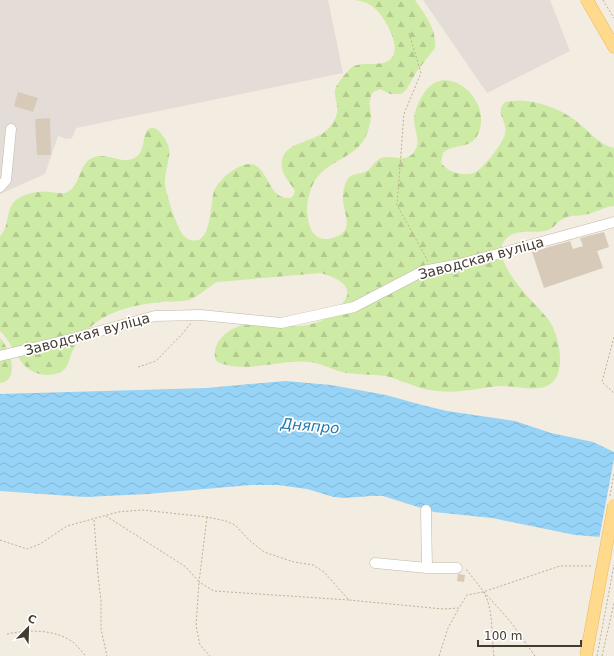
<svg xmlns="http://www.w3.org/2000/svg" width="614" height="656" viewBox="0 0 614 656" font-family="'DejaVu Sans',sans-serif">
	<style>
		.industrial { fill: #e4ddd7 }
		.forest { fill: url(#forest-firs) }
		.water { fill: url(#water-waves) }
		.pier { fill: #f2ece1 }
		.building { fill: #d8cab8 }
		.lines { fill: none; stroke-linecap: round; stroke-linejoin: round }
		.minor-casing { stroke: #c1b7a6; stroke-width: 11 }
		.major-casing { stroke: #edb954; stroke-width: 13 }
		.path { stroke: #c1af93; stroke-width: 1; stroke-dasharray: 2 2; stroke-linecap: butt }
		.minor { stroke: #fff; stroke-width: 10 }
		.major { stroke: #ffda8d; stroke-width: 12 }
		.major-bridge-casing { stroke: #edb954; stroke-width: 13; stroke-linecap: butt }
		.path-bridge { stroke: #c1af93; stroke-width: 1; stroke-dasharray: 2 2; stroke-linecap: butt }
		.major-bridge { stroke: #ffda8d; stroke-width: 12 }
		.labels { text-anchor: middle; stroke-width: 3.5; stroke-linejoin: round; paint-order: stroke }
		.street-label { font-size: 14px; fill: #443c31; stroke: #fff }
		.water-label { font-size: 15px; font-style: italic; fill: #227aaf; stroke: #fff }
	</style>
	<defs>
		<pattern id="forest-firs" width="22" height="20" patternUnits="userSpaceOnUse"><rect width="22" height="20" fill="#ceeba5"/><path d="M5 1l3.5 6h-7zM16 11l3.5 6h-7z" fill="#b2ca8e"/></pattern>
		<pattern id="water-waves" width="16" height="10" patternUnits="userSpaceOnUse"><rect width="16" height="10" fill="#96d3f6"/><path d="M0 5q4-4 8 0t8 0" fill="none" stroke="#82b6d3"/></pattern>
	</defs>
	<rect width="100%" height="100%" fill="#f2ece1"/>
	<path class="industrial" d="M 0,0 L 328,0 L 343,73 L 76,128 L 72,138 L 66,139 L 58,136 L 45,174 L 0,194 Z
		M 423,0 L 550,0 L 570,51 L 487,93 Z"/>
	<path class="forest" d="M 355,0 L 415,0 C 425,15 437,29 435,48 L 417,71 L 406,90 L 401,94 L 390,94 L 380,89 L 373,92 C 368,100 370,107 371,115 C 371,123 368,132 365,138 C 352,162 319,160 310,192 C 307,201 306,210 308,219 C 309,226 312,235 320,238 C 325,240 331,239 335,237 C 357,230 341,210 343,195 C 343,190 345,184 347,180 C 352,172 358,175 365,172 C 372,169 374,161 381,158 C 392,154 406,164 414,152 C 422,141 414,131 414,119 C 414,110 421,96 427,89 C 451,62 493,103 478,134 C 471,150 453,143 443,153 L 441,162 C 445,169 453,173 462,174 C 466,174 471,174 474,173 C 483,169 503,143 505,134 C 508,121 494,113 505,102 C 531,97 562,108 581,125 C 592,134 600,145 614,148 L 614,206 C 603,207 595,213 584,215 C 577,216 569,215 563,219 C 557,221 555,228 548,230 C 537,234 522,229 511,235 C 479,254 536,303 548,319 C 558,332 564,361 557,376 C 547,396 520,386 502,386 C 480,387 459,394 437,391 C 428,390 418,388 410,384 C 402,382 394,378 386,376 C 371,374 357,375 342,372 C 331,369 320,363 309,362 C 280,359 242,375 216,361 C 211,347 222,333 235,328 C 243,324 251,325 259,326 C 283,326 311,330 331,315 C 335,313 338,308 341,305 C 347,299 350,293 345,286 C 339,278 329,276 321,273 L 217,282 C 207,288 199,296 189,300 C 180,302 171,301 161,302 C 139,304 116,309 98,321 C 86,329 77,341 71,354 C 70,358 69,362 67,366 C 63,373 54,375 46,375 C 18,373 17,347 0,331 L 0,236 C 9,228 6,213 13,203 C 21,194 39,190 50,192 C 54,192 60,194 65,193 C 81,188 78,164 92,158 C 103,152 117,161 128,160 C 151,157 138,127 153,128 C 157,128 160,132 162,135 C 177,152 164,165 165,184 C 166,194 177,228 183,235 C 185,237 188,240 191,240 C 212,246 210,203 214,191 C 217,184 225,175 232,171 C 271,145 261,200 290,198 L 293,196 L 295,190 C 287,180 278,169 283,157 C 289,141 316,142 328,129 C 334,123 339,114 337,105 C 336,99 334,95 335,90 C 337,83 346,73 351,68 C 363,59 385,70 393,56 C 400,42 383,14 372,6 C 366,2 361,1 355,0 Z
		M 0,338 C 10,348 21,380 0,383 Z"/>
	<path class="water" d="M 285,381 L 331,385 L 386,395 L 422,405 L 447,411 L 515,421 L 551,433 L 593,442 L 614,452 L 614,538 L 575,535 L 492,518 L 434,512 L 383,496 L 371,496 L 344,498 L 334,497 L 307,489 L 278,485 L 251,485 L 147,494 L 85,497 L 0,491 L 0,394 L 207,388 Z"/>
	<path class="pier" d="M 614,459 L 614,540 L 599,539 Z"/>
	<path class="building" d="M 18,92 L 38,98 L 33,112 L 14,106 Z
		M 50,118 L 51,155 L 37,155 L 35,119 Z
		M 604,232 L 609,247 L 597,251 L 603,268 L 544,288 L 532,252 L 570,241 L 573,249 L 583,246 L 580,238 Z
		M 458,574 L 465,575 L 464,582 L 457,581 Z"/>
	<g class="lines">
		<g class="minor-casing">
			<path id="minor" d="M 0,187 L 6,180 L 11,129
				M 0,356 L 75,338 L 155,316 L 201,315 L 281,323 L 354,307 L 423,271 L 460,264 L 509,251 L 614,222
				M 426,510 L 427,568
				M 375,563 L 427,568 L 457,568"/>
		</g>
		<g class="major-casing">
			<path id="major" d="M 587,0 L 614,47"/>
		</g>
		<path class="path" d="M 603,0 L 614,18
			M 409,33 L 421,73 L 404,114 L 397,205 L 428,261
			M 614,337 L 602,382 L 614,393
			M 138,367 L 156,361 L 184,332 L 191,323
			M 106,516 L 186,567 L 199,582 L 196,626 L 200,645 L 210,656
			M 207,517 L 199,582 L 214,591 L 349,600
			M 94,520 L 98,575 L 101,601 L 101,629 L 107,656
			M 0,540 L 27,549 L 40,544 L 67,526 L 118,512 L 142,510 L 207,517 L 226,521 L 235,525 L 249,540 L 264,552 L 294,562 L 313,565 L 324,572 L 349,600 L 443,609 L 459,608 L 467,595 L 483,592 L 560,566 L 593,566
			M 466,570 L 467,570 C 472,577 478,584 483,591 C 494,608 491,636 494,656
			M 484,592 L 510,621 L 535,656
			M 7,634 C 26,630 50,629 68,639 C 76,643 80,650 86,656
			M 439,656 L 448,628 L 459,608
			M 602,656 L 614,603"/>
		<use href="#minor" class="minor"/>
		<use href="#major" class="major"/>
		<g class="major-bridge-casing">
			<path id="major-bridge" d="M 586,656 L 614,505"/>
		</g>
		<path class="path-bridge" d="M 610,496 L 614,473
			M 597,656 L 614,565"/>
		<use href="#major-bridge" class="major-bridge"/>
	</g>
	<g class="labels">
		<g class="street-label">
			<text transform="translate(481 258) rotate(-15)" y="5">Заводская вуліца</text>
			<text transform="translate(87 334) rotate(-15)" y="5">Заводская вуліца</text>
		</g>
		<g class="water-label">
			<text transform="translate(310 426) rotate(5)" y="5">Дняпро</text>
		</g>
	</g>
	<g transform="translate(28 628) rotate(23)" stroke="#ffffff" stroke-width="3" paint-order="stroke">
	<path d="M0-3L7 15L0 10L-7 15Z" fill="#443c31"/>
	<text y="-6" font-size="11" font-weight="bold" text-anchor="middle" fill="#443c31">С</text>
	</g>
	<path d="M478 640v6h103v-6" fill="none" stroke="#443c31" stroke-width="2"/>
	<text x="484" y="640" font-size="12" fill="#443c31" stroke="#ffffff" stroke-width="3" paint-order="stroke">100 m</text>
</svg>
